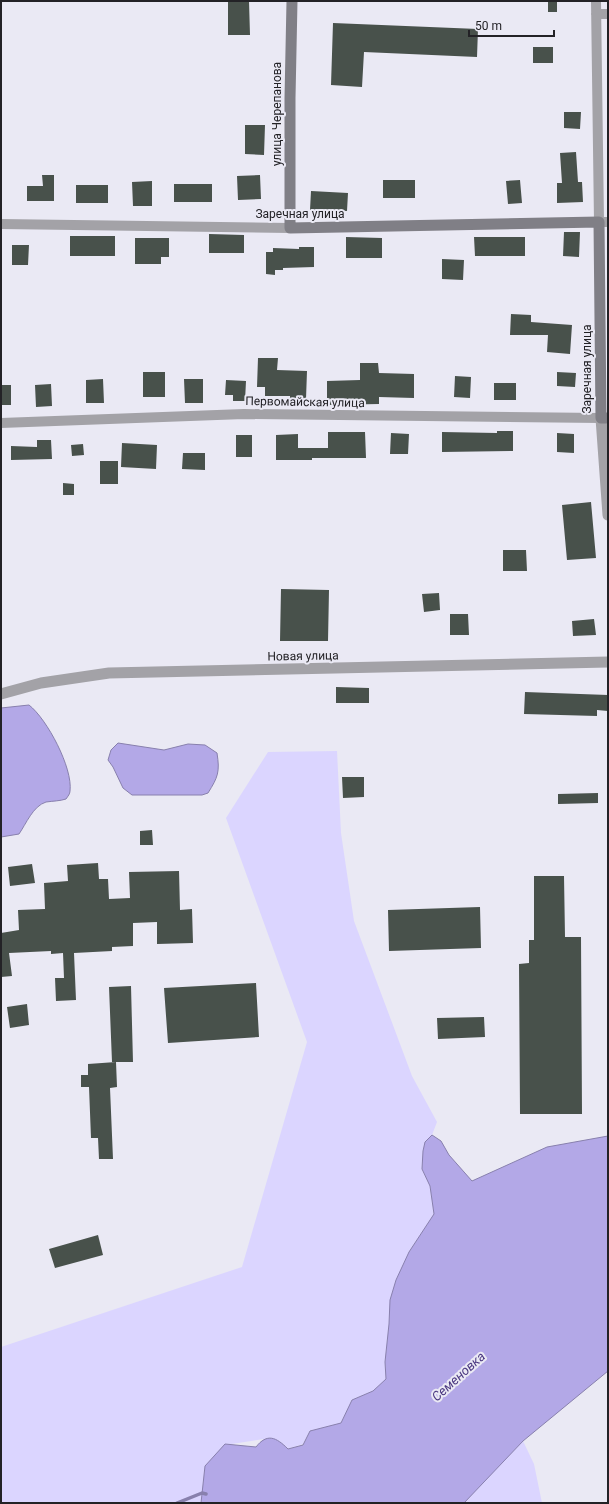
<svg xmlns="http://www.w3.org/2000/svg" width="609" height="1504" viewBox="0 0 609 1504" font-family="Roboto,sans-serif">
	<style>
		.grass { fill: #dbd5ff }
		.water { fill: #b3a8e7; stroke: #8880ad }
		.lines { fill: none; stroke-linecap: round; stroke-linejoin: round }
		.stream { stroke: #8880ad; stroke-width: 3.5 }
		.building { fill: #48514b }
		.minor { stroke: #a3a2a7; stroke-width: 10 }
		.tertiary { stroke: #a3a2a7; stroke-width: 11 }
		.secondary { stroke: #807f86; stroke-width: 11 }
		.labels { text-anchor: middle; stroke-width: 4; stroke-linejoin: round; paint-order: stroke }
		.street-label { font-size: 12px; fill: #232226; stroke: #eae9f4 }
		.water-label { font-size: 13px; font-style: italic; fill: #4a3781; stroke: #eae9f4 }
	</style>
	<rect width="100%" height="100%" fill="#eae9f4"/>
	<path class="grass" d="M 337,751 L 341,833 L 354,921 L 412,1076 L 437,1122 L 432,1135 L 423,1151 L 422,1169 L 430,1186 L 434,1214 L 409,1252 L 390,1300 L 389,1324 L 385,1362 L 386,1379 L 373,1391 L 352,1400 L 341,1423 L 310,1431 L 303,1444 L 288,1449 L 270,1438 L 225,1445 L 205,1466 L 201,1503 L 1,1503 L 1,1347 L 242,1267 L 307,1042 L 226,818 L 268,752 Z
		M 523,1441 L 534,1464 L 542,1503 L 463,1503 Z"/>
	<path class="water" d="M 29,705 C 47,719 73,768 70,791 C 70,794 68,796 66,799 C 60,801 53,801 46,802 C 33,806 26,824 19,834 L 1,837 L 1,708 Z
		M 118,743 L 164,750 L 188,744 L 205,745 L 217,753 C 220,772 218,777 208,793 L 202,795 L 132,795 L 123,788 L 113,767 L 108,760 L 111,750 Z
		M 432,1135 L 441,1141 L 449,1155 L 472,1181 L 547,1147 L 608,1136 L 608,1371 L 523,1441 L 464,1503 L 201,1503 L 205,1466 L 225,1444 L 256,1447 C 267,1433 276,1437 288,1449 L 303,1445 L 310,1431 L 341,1423 L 352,1400 L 373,1391 L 386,1379 L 385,1362 L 389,1324 L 390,1300 L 396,1280 L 409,1252 L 434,1214 L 430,1186 L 422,1169 L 423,1151 L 425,1142 Z"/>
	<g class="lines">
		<path class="stream" d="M 177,1503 L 202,1493 L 206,1494"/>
	</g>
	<path class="building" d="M 228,1 L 249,1 L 250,35 L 228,35 Z
		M 548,1 L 557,1 L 557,12 L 548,12 Z
		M 333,23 L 478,29 L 477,57 L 364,52 L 362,87 L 331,85 Z
		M 533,47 L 553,47 L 553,63 L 533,63 Z
		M 564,112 L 581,112 L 580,129 L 564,128 Z
		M 245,125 L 265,125 L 264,155 L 245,154 Z
		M 576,152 L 578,182 L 582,182 L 583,202 L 557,203 L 557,183 L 562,183 L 560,153 Z
		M 42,175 L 54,175 L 54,201 L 27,201 L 27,186 L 43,186 Z
		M 260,175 L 261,199 L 238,200 L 237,176 Z
		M 383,180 L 415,180 L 415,198 L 383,198 Z
		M 520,180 L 522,203 L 508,204 L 506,181 Z
		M 152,181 L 152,206 L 133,206 L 132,182 Z
		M 174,184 L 212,184 L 212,202 L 174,202 Z
		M 76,185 L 108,185 L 108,203 L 76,203 Z
		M 311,191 L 348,193 L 347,211 L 310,210 Z
		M 564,232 L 580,232 L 579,257 L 563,256 Z
		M 209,234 L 244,235 L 244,253 L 209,253 Z
		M 70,236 L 115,236 L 115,256 L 70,256 Z
		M 346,237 L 382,238 L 382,258 L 346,258 Z
		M 474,237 L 525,237 L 525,256 L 475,256 Z
		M 135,238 L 169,238 L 169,257 L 161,257 L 161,264 L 135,264 Z
		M 12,245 L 29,245 L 28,265 L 12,265 Z
		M 299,247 L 314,247 L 314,267 L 283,268 L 283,270 L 275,270 L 275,275 L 266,274 L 266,252 L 273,252 L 273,248 L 299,249 Z
		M 442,259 L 464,260 L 463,280 L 442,279 Z
		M 511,314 L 531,315 L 531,322 L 572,325 L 570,354 L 547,352 L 548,335 L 510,335 Z
		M 258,358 L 278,358 L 277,370 L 307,371 L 306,399 L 290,399 L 290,396 L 265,396 L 265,387 L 257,387 Z
		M 360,363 L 378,363 L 379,373 L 414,374 L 414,398 L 379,397 L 379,404 L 327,405 L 327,381 L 360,380 Z
		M 143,372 L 165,372 L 165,397 L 143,397 Z
		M 557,372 L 576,373 L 575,387 L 557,386 Z
		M 455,376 L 471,377 L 470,398 L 454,397 Z
		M 103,379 L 104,403 L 86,403 L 86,380 Z
		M 184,379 L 203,379 L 203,403 L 185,403 Z
		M 226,380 L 246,381 L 245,401 L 233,401 L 233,395 L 225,395 Z
		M 494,383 L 516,383 L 516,400 L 494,400 Z
		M 51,384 L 52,406 L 36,407 L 35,385 Z
		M 1,385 L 11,385 L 11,405 L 1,405 Z
		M 497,431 L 513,431 L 513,451 L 442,452 L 442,432 L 497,433 Z
		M 328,432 L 365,432 L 366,458 L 312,458 L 312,460 L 276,460 L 276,435 L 298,434 L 298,448 L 328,448 Z
		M 391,433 L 409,434 L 408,454 L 390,454 Z
		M 557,433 L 574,434 L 574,453 L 557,452 Z
		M 236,435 L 252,435 L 252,457 L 236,457 Z
		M 37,440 L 51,440 L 52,459 L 11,460 L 11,446 L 37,447 Z
		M 122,443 L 157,445 L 156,469 L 121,467 Z
		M 83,444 L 84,455 L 72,456 L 71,445 Z
		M 183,453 L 205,453 L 205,470 L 182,469 Z
		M 100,461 L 118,461 L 118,484 L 100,484 Z
		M 63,483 L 74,484 L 74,495 L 63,495 Z
		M 591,502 L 596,558 L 567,560 L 562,505 Z
		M 503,550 L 526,550 L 527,571 L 503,571 Z
		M 281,589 L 329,590 L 328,641 L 280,641 Z
		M 439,593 L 440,610 L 424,612 L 422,594 Z
		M 450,614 L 468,614 L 469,635 L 450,635 Z
		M 594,619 L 596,635 L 573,636 L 572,621 Z
		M 336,687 L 369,688 L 369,703 L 336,703 Z
		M 525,692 L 608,695 L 608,711 L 597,710 L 597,716 L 524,714 Z
		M 342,777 L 364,777 L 364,797 L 343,798 Z
		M 598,793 L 598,803 L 558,804 L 558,794 Z
		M 152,830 L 153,845 L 140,845 L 140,831 Z
		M 98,863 L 99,879 L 108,879 L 109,899 L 130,898 L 129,872 L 179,871 L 180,910 L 192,909 L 193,943 L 157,944 L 157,922 L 133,923 L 133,946 L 112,947 L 112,951 L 74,953 L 76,1000 L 56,1001 L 55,978 L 64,978 L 63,953 L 51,954 L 51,951 L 9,953 L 12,976 L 1,977 L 1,933 L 19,930 L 18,910 L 45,909 L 44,883 L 68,881 L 67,865 Z
		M 32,864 L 35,883 L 10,886 L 8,867 Z
		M 534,876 L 564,876 L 565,937 L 581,937 L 582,1114 L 520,1114 L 519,964 L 529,963 L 529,940 L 534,940 Z
		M 480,907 L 481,948 L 389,951 L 388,910 Z
		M 256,983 L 259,1037 L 168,1043 L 164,988 Z
		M 131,986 L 133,1062 L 112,1062 L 109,987 Z
		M 27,1004 L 29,1025 L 10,1028 L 7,1007 Z
		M 484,1017 L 485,1037 L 438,1039 L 437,1018 Z
		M 116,1062 L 117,1087 L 110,1088 L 113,1159 L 99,1159 L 98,1138 L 91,1138 L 89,1087 L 81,1087 L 81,1075 L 88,1075 L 88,1064 Z
		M 98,1235 L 103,1255 L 55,1268 L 49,1249 Z"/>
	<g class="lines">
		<path class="minor" d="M 596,1 L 599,222 L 608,222
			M 596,14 L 608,14
			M 1,224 L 290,228
			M 1,423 L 244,414 L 601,418"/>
		<path class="tertiary" d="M 601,418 L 608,515
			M 1,694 L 41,683 L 109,673 L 608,662"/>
		<path class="secondary" d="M 292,1 L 290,98 L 290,228 L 599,222 L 601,418 L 608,418"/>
	</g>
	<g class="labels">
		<g class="street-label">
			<text transform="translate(277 114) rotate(-90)" y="4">улица Черепанова</text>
			<text x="300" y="218">Заречная улица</text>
			<text transform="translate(587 369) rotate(-90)" y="4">Заречная улица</text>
			<text transform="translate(305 402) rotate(1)" y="4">Первомайская улица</text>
			<text transform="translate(303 656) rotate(-1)" y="4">Новая улица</text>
		</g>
		<g class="water-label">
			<text transform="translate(458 1376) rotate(-42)" y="5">Семеновка</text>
		</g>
	</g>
	<rect width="609" height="1504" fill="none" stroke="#232226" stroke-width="4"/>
	<path d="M469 30v6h85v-6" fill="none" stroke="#232226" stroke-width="2"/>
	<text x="475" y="30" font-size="12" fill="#232226" stroke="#eae9f4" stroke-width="3" paint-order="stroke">50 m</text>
</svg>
